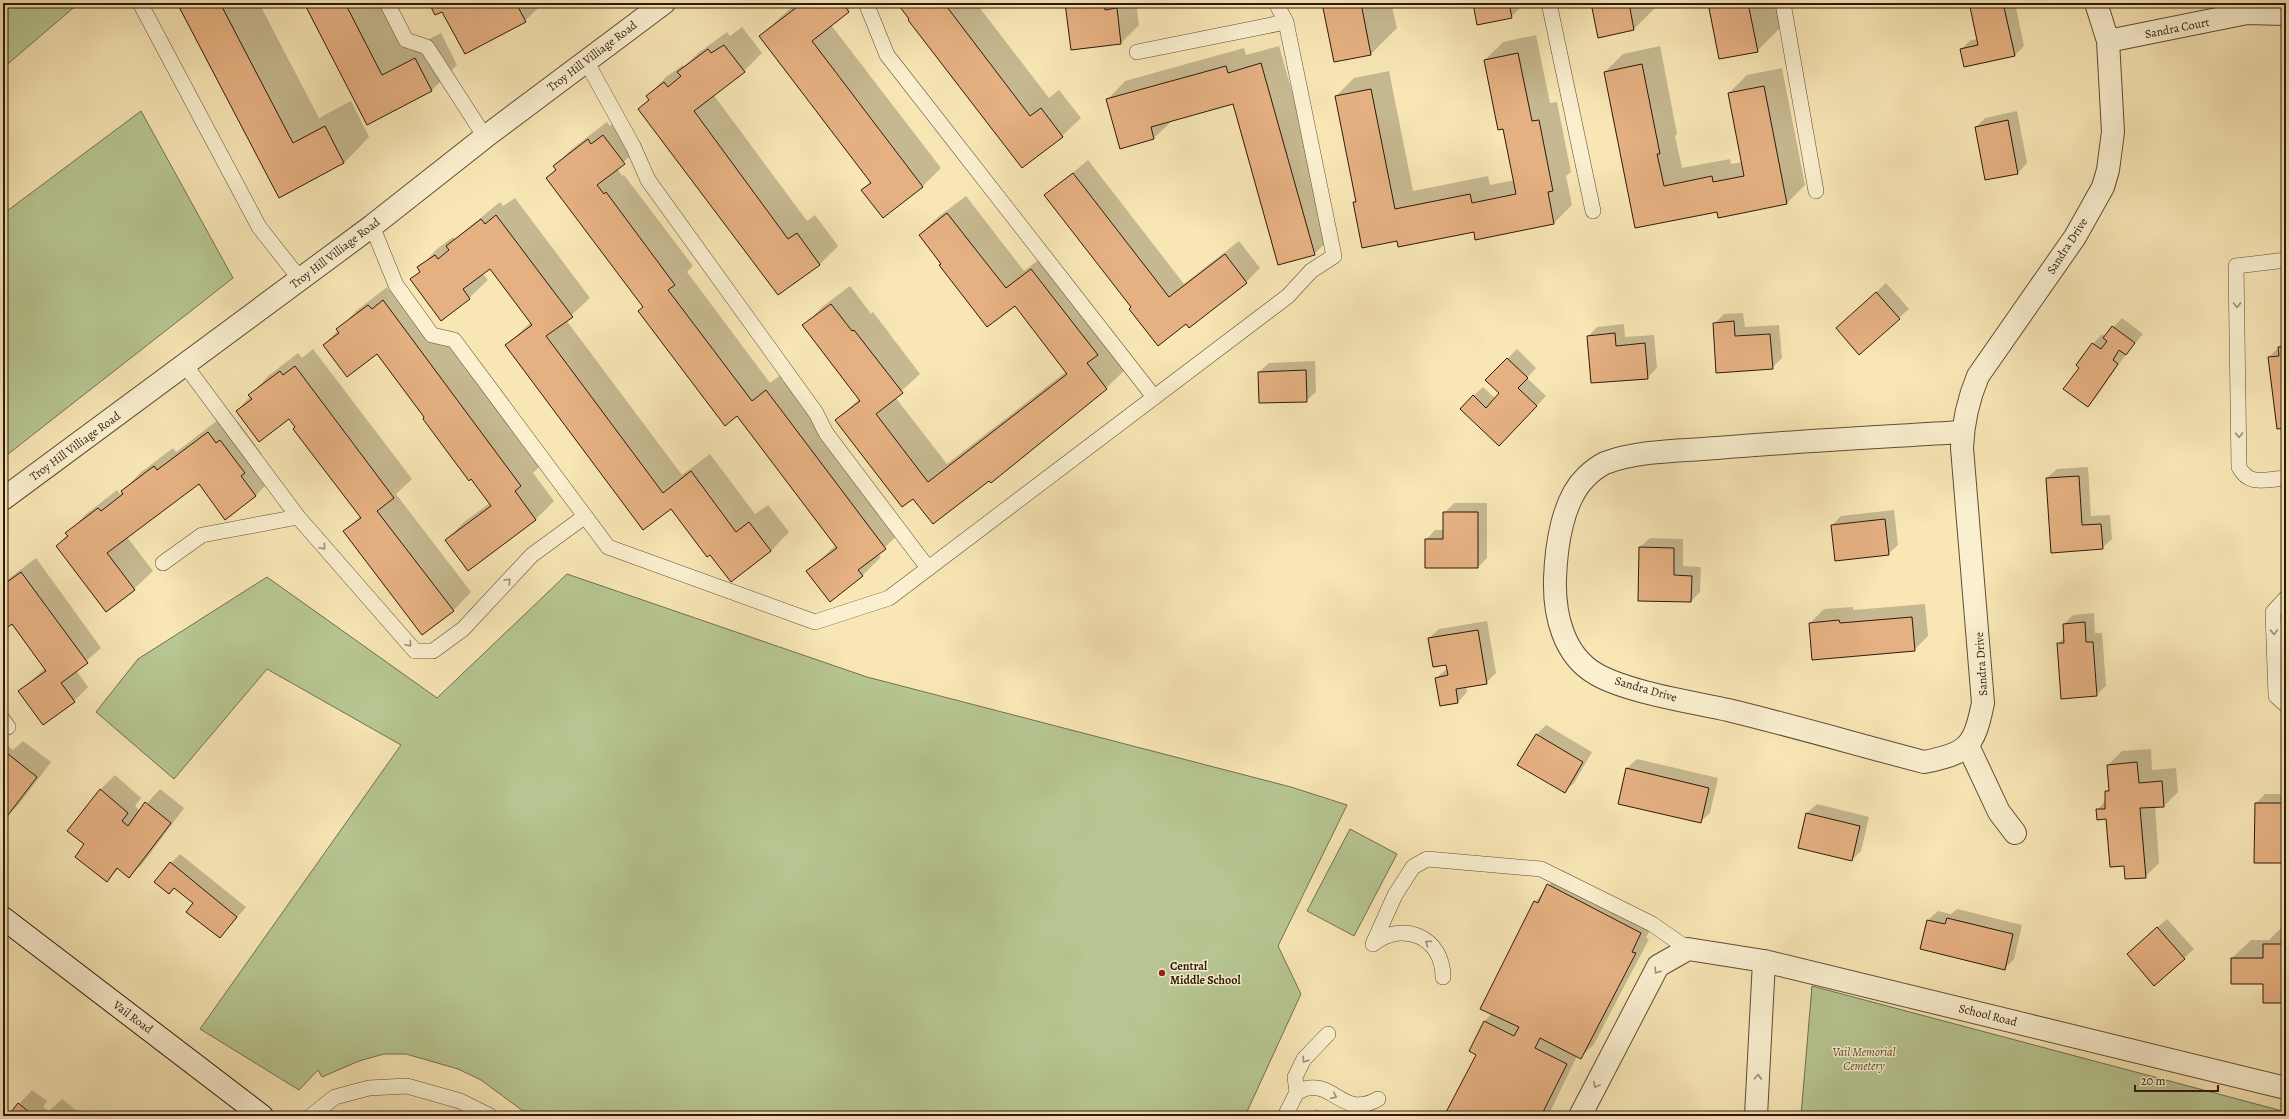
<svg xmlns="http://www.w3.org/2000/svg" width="2289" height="1119" viewBox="0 0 2289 1119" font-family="Alegreya,serif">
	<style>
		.green { fill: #b7c692; stroke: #72704f }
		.shadow { fill: #0003 }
		.building { fill: #e6b182; stroke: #2e190c }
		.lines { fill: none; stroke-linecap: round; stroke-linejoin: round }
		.lane-casing { stroke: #604c36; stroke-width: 16 }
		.street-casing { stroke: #604c36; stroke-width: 24 }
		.secondary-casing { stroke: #2e190c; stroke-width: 24 }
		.lane { stroke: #faefcf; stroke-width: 15 }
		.street { stroke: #faefcf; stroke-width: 22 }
		.secondary { stroke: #faefcf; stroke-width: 22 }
		.oneway { stroke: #9e8f77 }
		.poi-dot { fill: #8f2418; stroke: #faefcf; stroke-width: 1.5 }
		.labels { text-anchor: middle; stroke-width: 3; stroke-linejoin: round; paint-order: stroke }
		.street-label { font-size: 12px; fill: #2e190c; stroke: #faefcf }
		.poi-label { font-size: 12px; font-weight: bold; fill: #2e190c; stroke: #faefcf; text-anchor: start }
		.park-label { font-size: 12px; font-style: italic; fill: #574d34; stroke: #faefcf }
	</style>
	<rect width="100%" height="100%" fill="#f8e6b5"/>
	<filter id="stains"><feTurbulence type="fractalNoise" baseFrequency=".005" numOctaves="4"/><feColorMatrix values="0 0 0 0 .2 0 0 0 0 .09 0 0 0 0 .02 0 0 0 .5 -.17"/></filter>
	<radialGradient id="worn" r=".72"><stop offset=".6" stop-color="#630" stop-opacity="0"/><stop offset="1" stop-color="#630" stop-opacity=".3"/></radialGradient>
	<path class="green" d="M 3,3 L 79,3 L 3,68 Z
		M 141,111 L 233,278 L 3,458 L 3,214 Z
		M 567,574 L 867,677 L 1291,787 L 1347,805 L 1278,946 L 1301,994 L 1245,1116 L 555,1116 L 540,1112 L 523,1111 L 481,1080 L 458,1069 L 406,1054 L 384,1054 L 359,1061 L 322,1077 L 318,1070 L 299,1090 L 200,1029 L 401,745 L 267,669 L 174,779 L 96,712 L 138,659 L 267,577 L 437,698 Z
		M 1350,829 L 1397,854 L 1354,936 L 1307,911 Z
		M 1812,986 L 2286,1112 L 2286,1116 L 1801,1116 Z"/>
	<path class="shadow" d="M 179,3 L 259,3 L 319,118 L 351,101 L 369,137 L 344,163 L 279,196 Z
		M 305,3 L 384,3 L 408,50 L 441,33 L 457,65 L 432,90 L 367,124 Z
		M 430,3 L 543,3 L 525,21 L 442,11 Z
		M 796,3 L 857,3 L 831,25 L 941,168 L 923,186 L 883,217 L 862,190 L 871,181 L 760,36 Z
		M 898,3 L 976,3 L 1049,98 L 1059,90 L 1081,118 L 1062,136 L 1022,167 Z
		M 1066,3 L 1136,3 L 1139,25 L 1121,43 Z
		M 1323,3 L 1391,3 L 1397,28 L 1371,54 L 1335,61 Z
		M 1474,3 L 1525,3 L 1511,17 Z
		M 1592,3 L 1659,3 L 1659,4 L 1634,29 Z
		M 1710,3 L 1779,3 L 1783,25 L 1757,51 Z
		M 1975,3 L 2015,3 L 2024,46 L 2015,55 L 1961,49 L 1971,40 L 1978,39 L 1971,7 Z
		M 742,27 L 762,53 L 744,71 L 713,94 L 807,221 L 815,215 L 838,246 L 820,264 L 778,294 L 640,109 L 650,98 L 648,96 L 666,77 L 683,65 L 684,67 L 697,54 L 727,32 L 730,36 Z
		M 1536,35 L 1550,103 L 1557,102 L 1571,172 L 1566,176 L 1572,205 L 1554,223 L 1398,240 L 1354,203 L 1357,200 L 1336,96 L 1354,78 L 1389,71 L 1413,191 L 1488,176 L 1490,185 L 1515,180 L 1504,128 L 1485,60 L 1503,42 Z
		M 1279,46 L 1333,236 L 1314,254 L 1233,103 L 1172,121 L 1154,138 L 1121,147 L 1107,100 L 1125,81 L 1244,48 L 1246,55 Z
		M 1660,46 L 1677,134 L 1675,136 L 1682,168 L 1730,159 L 1731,164 L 1743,162 L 1729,93 L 1747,75 L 1782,68 L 1805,185 L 1787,203 L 1717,211 L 1636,227 L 1605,72 L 1623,54 Z
		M 2017,111 L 2027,163 L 2018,173 L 1986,179 L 1976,127 L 1985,118 Z
		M 622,117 L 642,145 L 617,168 L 622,176 L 624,175 L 693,266 L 687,272 L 770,383 L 785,372 L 903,530 L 878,554 L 881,557 L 863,575 L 830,600 L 808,571 L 836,545 L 738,415 L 644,306 L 547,178 L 556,169 L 554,166 L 573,148 L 607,122 L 610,126 Z
		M 1088,160 L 1184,284 L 1239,241 L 1260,268 L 1246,282 L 1189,327 L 1186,323 L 1132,307 L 1046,195 Z
		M 966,196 L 1024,271 L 1050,251 L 1116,336 L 1125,370 L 1106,388 L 989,479 L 913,498 L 837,420 L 860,398 L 804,326 L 822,307 L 850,286 L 871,314 L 873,312 L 920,374 L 895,397 L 947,464 L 1067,371 L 1015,304 L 942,263 L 920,235 L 938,217 Z
		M 515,198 L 590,298 L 566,320 L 682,475 L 710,454 L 755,514 L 768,505 L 789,532 L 771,551 L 710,553 L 671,508 L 506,346 L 531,322 L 490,267 L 482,273 L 488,280 L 469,298 L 412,279 L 421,270 L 419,268 L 437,249 L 453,237 L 455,239 L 500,202 L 503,206 Z
		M 402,283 L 539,467 L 533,473 L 554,501 L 536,519 L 468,569 L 446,540 L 464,522 L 490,503 L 377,352 L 324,345 L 356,311 L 387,287 L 390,291 Z
		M 1886,283 L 1909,309 L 1859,353 L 1837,328 Z
		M 1743,313 L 1745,327 L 1779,325 L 1782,358 L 1772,368 L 1714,324 L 1724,314 Z
		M 2122,318 L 2143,334 L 2126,354 L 2097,396 L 2088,405 L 2080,368 L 2077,365 L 2093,344 L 2102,334 L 2105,336 Z
		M 1624,324 L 1625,337 L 1654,335 L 1657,368 L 1647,378 L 1588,336 L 1597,327 Z
		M 2286,340 L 2286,427 L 2269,357 Z
		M 313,349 L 412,479 L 396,494 L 471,592 L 453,611 L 345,531 L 360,516 L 289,418 L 237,411 L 268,376 L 298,353 L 302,358 Z
		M 1517,349 L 1536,368 L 1527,378 L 1546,396 L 1499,445 L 1473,396 L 1483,387 L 1496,399 L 1501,393 L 1487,380 Z
		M 1315,361 L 1316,392 L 1306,401 L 1259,372 L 1269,363 Z
		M 226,414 L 234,425 L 238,422 L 262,454 L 259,458 L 274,477 L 255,496 L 199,483 L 127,537 L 153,571 L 134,589 L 57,546 L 85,515 L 117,490 L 120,494 L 140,473 L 173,448 L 176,452 Z
		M 2088,467 L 2091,516 L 2110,515 L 2112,539 L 2102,548 L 2052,551 L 2047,478 L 2057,469 Z
		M 1454,503 L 1487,503 L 1487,558 L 1478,567 L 1426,540 L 1435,530 L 1444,530 L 1444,513 Z
		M 1894,510 L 1898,545 L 1888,554 L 1832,525 L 1841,516 Z
		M 1650,538 L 1683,539 L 1683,566 L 1701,567 L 1700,592 L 1691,601 L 1640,547 Z
		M 36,558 L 101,648 L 76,670 L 88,687 L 74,701 L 43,723 L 20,691 L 45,668 L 12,623 L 3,630 L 3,583 Z
		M 1925,604 L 1928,636 L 1914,650 L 1810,623 L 1824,609 L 1853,607 L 1853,610 Z
		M 2094,613 L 2095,633 L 2102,633 L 2106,686 L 2096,695 L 2058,644 L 2065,637 L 2064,624 L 2073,615 Z
		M 1487,621 L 1496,673 L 1486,683 L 1466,686 L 1467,692 L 1458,702 L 1436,678 L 1448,668 L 1447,663 L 1429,638 L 1439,629 Z
		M 1546,725 L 1592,752 L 1574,783 L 1564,792 L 1519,764 L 1537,734 Z
		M 23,741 L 51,762 L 19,804 L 5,818 L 3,816 L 3,742 L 13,750 Z
		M 2151,749 L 2152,770 L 2176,768 L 2178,792 L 2164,806 L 2155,806 L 2159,863 L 2145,877 L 2125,865 L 2107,818 L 2097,810 L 2106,800 L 2106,792 L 2110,788 L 2108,765 L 2122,751 Z
		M 1637,759 L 1718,778 L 1710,813 L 1700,822 L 1619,803 L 1627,768 Z
		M 115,775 L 141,798 L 135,806 L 140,811 L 160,789 L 184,808 L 143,863 L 129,877 L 119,868 L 107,881 L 86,844 L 68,830 L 101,789 Z
		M 2265,794 L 2286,794 L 2286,862 L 2256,803 Z
		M 1817,804 L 1869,817 L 1861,851 L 1852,860 L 1807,813 Z
		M 180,854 L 246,907 L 220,937 L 195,903 L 171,863 Z
		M 1562,870 L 1655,919 L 1646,938 L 1649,939 L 1594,1044 L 1580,1058 L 1577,1056 L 1548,1116 L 1445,1116 L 1477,1054 L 1484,1022 L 1492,1013 L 1535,902 Z
		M 2286,905 L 2286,1002 L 2232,958 L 2251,940 L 2269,940 L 2282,927 L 2283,907 Z
		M 1957,909 L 2022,925 L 2014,959 L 2004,969 L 1928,920 L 1938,911 L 1951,914 Z
		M 2167,919 L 2194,949 L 2155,985 L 2137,945 Z
		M 32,1090 L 47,1101 L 43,1107 L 49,1111 L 62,1099 L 78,1112 L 75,1116 L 3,1116 L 5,1112 L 9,1115 Z
		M 1316,1109 L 1329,1116 L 1310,1116 Z"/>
	<path class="building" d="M 177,3 L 220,3 L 293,143 L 325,126 L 344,163 L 279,198 Z
		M 304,3 L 345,3 L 382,75 L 415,58 L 432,91 L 367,125 Z
		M 429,3 L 477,3 L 478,5 L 481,3 L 516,3 L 526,22 L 465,54 L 442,12 L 435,15 Z
		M 794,3 L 842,3 L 849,12 L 812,41 L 923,187 L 883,218 L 861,190 L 871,183 L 759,36 L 797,7 Z
		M 897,3 L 944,3 L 1030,116 L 1041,108 L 1063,137 L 1022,168 L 908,20 L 909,19 Z
		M 1065,3 L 1104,3 L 1105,10 L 1117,8 L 1121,44 L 1071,50 Z
		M 1322,3 L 1361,3 L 1371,55 L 1334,62 Z
		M 1473,3 L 1509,3 L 1512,18 L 1477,25 Z
		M 1591,3 L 1629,3 L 1634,30 L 1598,38 Z
		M 1708,3 L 1748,3 L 1758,52 L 1719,59 Z
		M 1990,3 L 2003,3 L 2015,56 L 1964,67 L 1960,49 L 1978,45 L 1970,7 Z
		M 724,45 L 745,72 L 694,111 L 788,239 L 797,233 L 820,265 L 778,295 L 638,109 L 649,100 L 646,96 L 664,82 L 668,87 L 681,76 L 677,72 L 708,49 L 711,53 Z
		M 1518,53 L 1532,121 L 1539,120 L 1553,191 L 1548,192 L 1554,224 L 1475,240 L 1474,232 L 1398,247 L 1397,241 L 1362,248 L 1353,202 L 1356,202 L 1335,96 L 1371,89 L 1395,209 L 1470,194 L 1472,203 L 1516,194 L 1503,129 L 1498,130 L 1484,60 Z
		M 1261,63 L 1315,255 L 1278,265 L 1233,104 L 1151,127 L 1154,139 L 1120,149 L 1106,99 L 1226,66 L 1228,73 Z
		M 1642,64 L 1660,154 L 1657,154 L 1664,186 L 1712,176 L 1713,182 L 1744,176 L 1728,93 L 1764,86 L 1787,204 L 1718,218 L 1717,212 L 1635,228 L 1604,72 Z
		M 2008,120 L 2018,174 L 1985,180 L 1975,127 Z
		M 603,135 L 625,164 L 597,185 L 604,194 L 606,192 L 675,285 L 668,290 L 752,401 L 766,390 L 886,549 L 858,570 L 863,576 L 830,602 L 806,571 L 837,548 L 737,416 L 725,426 L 638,311 L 643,307 L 546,178 L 556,170 L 553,166 L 588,139 L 591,144 Z
		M 1073,173 L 1169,297 L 1225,254 L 1247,283 L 1189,328 L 1186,324 L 1158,346 L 1129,309 L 1131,307 L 1044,195 Z
		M 947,213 L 1006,288 L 1031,269 L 1098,355 L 1087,363 L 1107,389 L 991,483 L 989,481 L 933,524 L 913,499 L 902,507 L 835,420 L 860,401 L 802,325 L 831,304 L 852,331 L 854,330 L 903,393 L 876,414 L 928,482 L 1067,374 L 1015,306 L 987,327 L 939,265 L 941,264 L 919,235 Z
		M 496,215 L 573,317 L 546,336 L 663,493 L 691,471 L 736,532 L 749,522 L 771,551 L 731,582 L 710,555 L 707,557 L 671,509 L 643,530 L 505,345 L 532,325 L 490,269 L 463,289 L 470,299 L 441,321 L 410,279 L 420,272 L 417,267 L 435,255 L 438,259 L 449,250 L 446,246 L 481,219 L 485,224 Z
		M 1876,292 L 1900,319 L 1859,355 L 1836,328 Z
		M 383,300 L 521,486 L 515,491 L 536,520 L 468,571 L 445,540 L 491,506 L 471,479 L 469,481 L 423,419 L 424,417 L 377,354 L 347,377 L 323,345 L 339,333 L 336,329 L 368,305 L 372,309 Z
		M 1734,321 L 1735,336 L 1770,334 L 1773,369 L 1716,373 L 1713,323 Z
		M 2112,326 L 2135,343 L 2126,355 L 2119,350 L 2113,360 L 2118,364 L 2088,407 L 2063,389 L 2079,368 L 2076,365 L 2092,343 L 2101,349 L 2107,341 L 2103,338 Z
		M 1615,333 L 1616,346 L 1645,343 L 1648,379 L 1591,383 L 1587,336 Z
		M 2286,346 L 2286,428 L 2277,429 L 2268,357 L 2279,356 L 2278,347 Z
		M 1507,358 L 1528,378 L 1518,388 L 1537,406 L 1499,446 L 1460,409 L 1473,395 L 1486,408 L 1499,393 L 1485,380 Z
		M 295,366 L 394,498 L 377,511 L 454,611 L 422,635 L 343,531 L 361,518 L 293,429 L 295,427 L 289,419 L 259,442 L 236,411 L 252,399 L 248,395 L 280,371 L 283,375 Z
		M 1306,370 L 1307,402 L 1259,403 L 1258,372 Z
		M 208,432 L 216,443 L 220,440 L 245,473 L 241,476 L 256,496 L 225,520 L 199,484 L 107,553 L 135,590 L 106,612 L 56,546 L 68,536 L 65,533 L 98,508 L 101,511 L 123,494 L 121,491 L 154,466 L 157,470 Z
		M 2079,476 L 2082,525 L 2101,524 L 2103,549 L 2051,553 L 2046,478 Z
		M 1443,512 L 1478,512 L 1478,568 L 1425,568 L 1425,539 L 1443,539 Z
		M 1885,519 L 1889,555 L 1835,561 L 1831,525 Z
		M 1639,547 L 1674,548 L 1674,575 L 1692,576 L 1691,602 L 1638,601 Z
		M 21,572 L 88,663 L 61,683 L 75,702 L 43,725 L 18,691 L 46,671 L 12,624 L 3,631 L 3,585 Z
		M 1912,617 L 1915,651 L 1812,660 L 1809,623 L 1839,620 L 1840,623 Z
		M 2085,622 L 2086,642 L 2093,642 L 2097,696 L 2061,699 L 2057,643 L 2064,643 L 2063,624 Z
		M 1478,630 L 1487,684 L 1456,689 L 1458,703 L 1440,706 L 1435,678 L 1448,675 L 1446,665 L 1433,667 L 1428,638 Z
		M 1536,734 L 1583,762 L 1565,793 L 1517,765 Z
		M 8,754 L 37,777 L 5,819 L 3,818 L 3,761 Z
		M 2137,762 L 2139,783 L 2162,781 L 2164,807 L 2140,808 L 2146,878 L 2125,879 L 2124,866 L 2110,867 L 2106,819 L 2097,820 L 2096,809 L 2105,809 L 2105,791 L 2109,791 L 2107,765 Z
		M 1626,768 L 1709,788 L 1701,823 L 1618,804 Z
		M 100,789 L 128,813 L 122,821 L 128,826 L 145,802 L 171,823 L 129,878 L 117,868 L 107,882 L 75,857 L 84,844 L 67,831 Z
		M 2255,803 L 2286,803 L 2286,863 L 2254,863 Z
		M 1806,813 L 1860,826 L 1852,861 L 1798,848 Z
		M 170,862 L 237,917 L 220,938 L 186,912 L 193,903 L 174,888 L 169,894 L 154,882 Z
		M 1547,884 L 1641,933 L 1632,952 L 1636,953 L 1581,1059 L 1540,1038 L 1535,1048 L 1567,1064 L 1541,1116 L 1444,1116 L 1476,1055 L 1469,1051 L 1484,1021 L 1514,1036 L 1519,1027 L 1480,1009 L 1534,901 L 1538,903 Z
		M 2282,907 L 2286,907 L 2286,1003 L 2263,1003 L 2263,984 L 2231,984 L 2231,958 L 2263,958 L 2263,944 L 2282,944 Z
		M 1947,918 L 2013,934 L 2005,970 L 1920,949 L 1927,920 L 1945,924 Z
		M 2157,927 L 2185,959 L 2154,986 L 2127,954 Z
		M 18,1103 L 34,1116 L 8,1116 Z
		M 47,1112 L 52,1116 L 44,1116 Z"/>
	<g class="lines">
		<g class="lane-casing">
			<path id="lane" d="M 140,3 L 259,227 L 300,279
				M 387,3 L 406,40 L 427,47 L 485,137
				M 866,3 L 887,55 L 1154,397
				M 1549,3 L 1593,211
				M 1783,3 L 1816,191
				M 1137,52 L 1286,22
				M 586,61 L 633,146 L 648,180 L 816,413 L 826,433 L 928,568
				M 372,226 L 396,285 L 432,335 L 454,340 L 608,547 L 815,622 L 889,598 L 1288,296 L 1311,271 L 1334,256 L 1286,22 L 1276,3
				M 2286,260 L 2236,266 L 2239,467 C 2249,487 2267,479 2286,478
				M 185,365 L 298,517 L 415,651 L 433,651 L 463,629 L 532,555 L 584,517
				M 163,563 L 202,535 L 298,517
				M 2286,598 L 2273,612 L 2276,696 L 2286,705
				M 3,720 L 8,727
				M 1373,944 L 1395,895 L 1413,867 L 1427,859 L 1541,869 L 1652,924 L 1688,949
				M 1373,944 C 1403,920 1443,937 1443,977
				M 1297,1092 C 1301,1091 1305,1088 1309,1088 C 1336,1084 1344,1118 1378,1099
				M 311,1116 L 335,1097 L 369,1088 L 407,1086 L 460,1101 L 490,1116
				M 1285,1116 L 1297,1092 L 1295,1077 L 1304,1059 L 1328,1034"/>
		</g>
		<g class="street-casing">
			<path id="street" d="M 2108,41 L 2247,13 L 2286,14
				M 1962,432 C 1881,437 1799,441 1717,448 C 1681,451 1640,450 1605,463 C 1599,466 1591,472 1586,477 C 1562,500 1556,548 1555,579 C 1554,614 1563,655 1596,674 C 1627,692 1691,702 1728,710 C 1794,726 1859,745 1924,762 C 1968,753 1974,747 1983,703 L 1962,448 C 1963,422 1968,400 1978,376 L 2075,237 L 2103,187 L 2108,170 L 2113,132 L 2108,41 L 2096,3
				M 3,499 L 372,226 L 485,137 L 664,3
				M 1968,746 L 1999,812 L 2015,833
				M 1580,1116 L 1658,966 L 1688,949 L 1764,961 L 2286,1088
				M 1756,1116 L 1764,961"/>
		</g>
		<g class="secondary-casing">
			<path id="secondary" d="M 3,918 L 262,1116"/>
		</g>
		<use href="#lane" class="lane"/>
		<use href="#street" class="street"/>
		<use href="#secondary" class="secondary"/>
	</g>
	<defs><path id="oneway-chevron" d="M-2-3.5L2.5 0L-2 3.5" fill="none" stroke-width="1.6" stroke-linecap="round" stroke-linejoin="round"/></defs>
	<g class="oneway">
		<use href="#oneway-chevron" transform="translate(2237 305) rotate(89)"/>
		<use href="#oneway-chevron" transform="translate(2239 435) rotate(89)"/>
		<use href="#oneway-chevron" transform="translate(323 547) rotate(49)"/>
		<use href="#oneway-chevron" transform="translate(508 581) rotate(-47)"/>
		<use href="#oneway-chevron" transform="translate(2274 632) rotate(88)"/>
		<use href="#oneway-chevron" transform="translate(409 644) rotate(49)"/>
		<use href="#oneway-chevron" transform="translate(1428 943) rotate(-145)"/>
		<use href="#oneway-chevron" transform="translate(1657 971) rotate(123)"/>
		<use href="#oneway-chevron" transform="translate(1305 1060) rotate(124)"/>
		<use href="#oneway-chevron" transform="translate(1758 1077) rotate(-87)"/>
		<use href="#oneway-chevron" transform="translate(1596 1085) rotate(118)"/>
		<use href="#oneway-chevron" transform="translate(1334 1096) rotate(26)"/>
	</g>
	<circle class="poi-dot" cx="1162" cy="973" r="4"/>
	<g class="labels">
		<g class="street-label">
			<text transform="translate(2177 28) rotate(-11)" y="4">Sandra Court</text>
			<text transform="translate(592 56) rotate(-37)" y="4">Troy Hill Villiage Road</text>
			<text transform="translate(2067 246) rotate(-57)" y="4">Sandra Drive</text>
			<text transform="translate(335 253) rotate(-37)" y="4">Troy Hill Villiage Road</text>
			<text transform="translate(75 446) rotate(-36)" y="4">Troy Hill Villiage Road</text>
			<text transform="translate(1981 664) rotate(-94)" y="4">Sandra Drive</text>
			<text transform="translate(1646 689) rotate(16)" y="4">Sandra Drive</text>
			<text transform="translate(1988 1015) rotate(14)" y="4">School Road</text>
			<text transform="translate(133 1017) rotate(37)" y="4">Vail Road</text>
		</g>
		<g class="poi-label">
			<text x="1170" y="970">Central<tspan x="1170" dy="14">Middle School</tspan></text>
		</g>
		<g class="park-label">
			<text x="1864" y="1056">Vail Memorial<tspan x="1864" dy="14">Cemetery</tspan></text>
		</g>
	</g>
	<rect width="2289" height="1119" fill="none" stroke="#f8e6b5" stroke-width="16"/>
	<rect x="4" y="4" width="2281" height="1111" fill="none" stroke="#2e190c" stroke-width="2"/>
	<rect x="8" y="8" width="2273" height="1103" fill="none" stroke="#2e190c"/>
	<path d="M2135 1085v6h83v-6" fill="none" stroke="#2e190c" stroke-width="2"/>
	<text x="2141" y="1085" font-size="12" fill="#2e190c" stroke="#faefcf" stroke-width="3" paint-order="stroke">20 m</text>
	<rect width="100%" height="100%" filter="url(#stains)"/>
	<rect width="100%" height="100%" fill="url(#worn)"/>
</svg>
